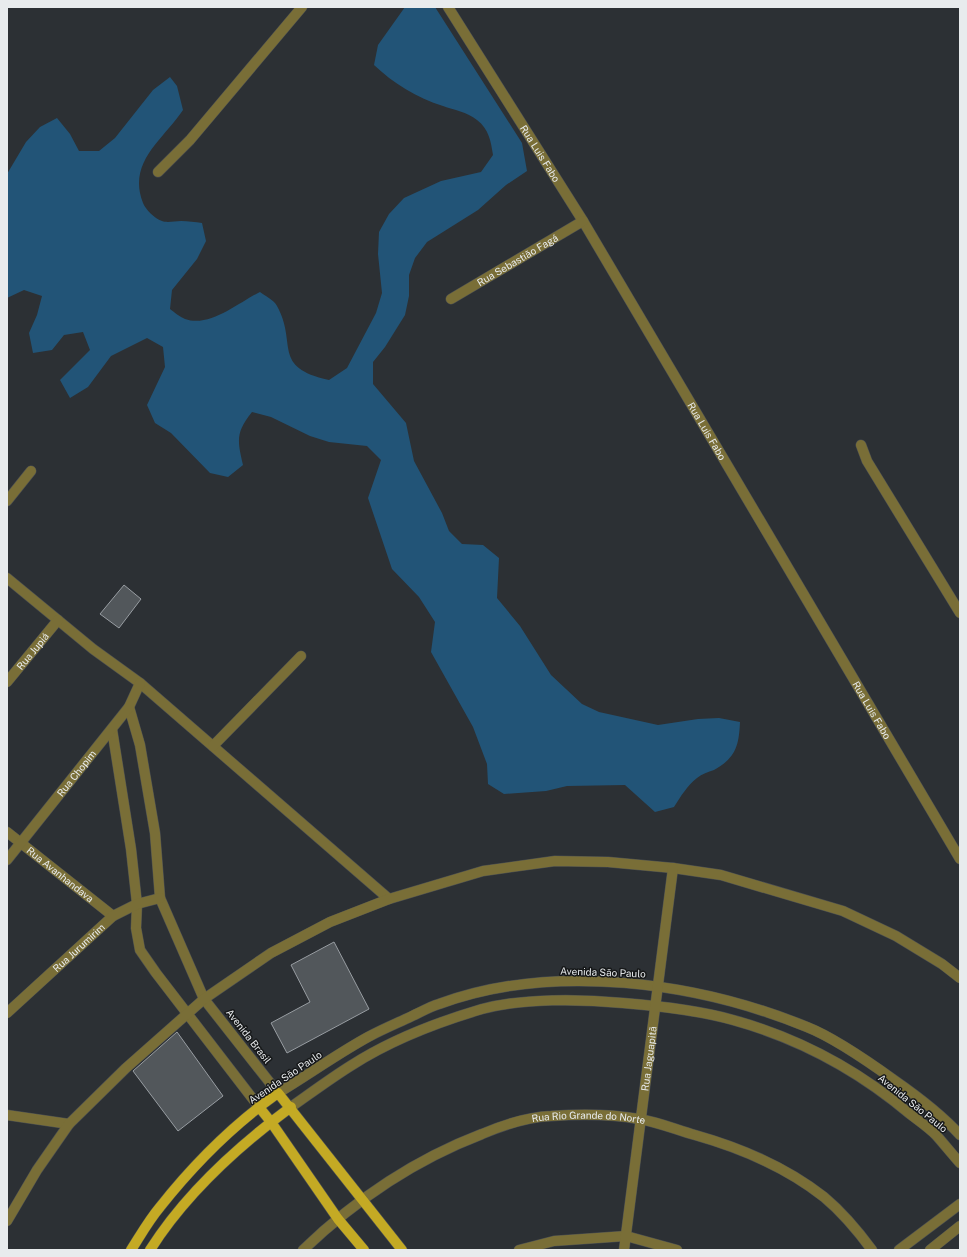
<svg xmlns="http://www.w3.org/2000/svg" width="967" height="1257" viewBox="0 0 967 1257" font-family="'Public Sans',sans-serif">
	<style>
		.green { fill: #225477 }
		.building { fill: #52575b; stroke: #989da2 }
		.lines { fill: none; stroke-linecap: round; stroke-linejoin: round }
		.minor-casing { stroke: #4a4e52; stroke-width: 11 }
		.major-casing { stroke: #4a4e52; stroke-width: 11 }
		.minor { stroke: #796e37; stroke-width: 10 }
		.major { stroke: #c4aa24; stroke-width: 10 }
		.labels { text-anchor: middle; stroke-width: 3; stroke-linejoin: round; paint-order: stroke }
		.street-label { font-size: 10px; fill: #e8ebed; stroke: #161819 }
	</style>
	<rect width="100%" height="100%" fill="#2c3034"/>
	<path class="green" d="M 405,7 L 435,7 L 522,143 L 527,171 L 506,185 L 478,210 L 427,242 L 415,258 L 409,275 L 409,296 L 405,315 L 385,347 L 373,362 L 373,384 L 406,423 L 414,461 L 442,513 L 449,531 L 462,544 L 483,545 L 499,558 L 497,598 L 520,626 L 551,675 L 582,704 L 599,712 L 658,725 L 698,719 L 719,718 L 740,722 C 739,745 736,758 714,770 C 708,772 702,774 697,778 C 687,786 681,796 674,807 L 655,812 L 625,785 L 567,786 L 546,791 L 504,794 L 488,784 L 487,764 L 473,727 L 431,652 L 435,622 L 419,597 L 392,569 L 368,498 L 381,460 L 367,446 L 329,442 L 310,436 L 271,417 L 252,412 C 236,432 237,440 243,465 L 228,477 L 210,473 L 171,433 L 155,423 L 147,405 L 165,367 L 163,347 L 147,338 L 111,356 L 88,387 L 70,398 L 60,380 L 90,350 L 83,332 L 64,335 L 52,350 L 33,353 L 29,333 L 37,315 L 42,296 L 24,290 L 7,298 L 7,174 L 26,142 L 40,127 L 57,118 L 70,134 L 79,151 L 99,151 L 115,138 L 153,90 L 170,77 L 177,86 L 183,110 C 163,140 127,162 143,203 C 146,210 154,218 162,221 C 167,223 175,221 181,221 C 188,221 195,222 202,223 L 206,241 L 197,259 L 172,290 L 170,309 C 174,312 180,317 185,319 C 210,328 239,302 260,292 C 265,296 274,300 277,306 C 298,344 271,367 329,380 L 347,368 L 376,313 L 382,293 L 378,254 L 379,232 L 389,214 L 404,198 L 441,181 L 481,172 L 493,155 C 491,142 489,129 477,120 C 467,112 454,110 443,106 C 417,98 393,83 374,65 L 378,45 Z"/>
	<path class="building" d="M 124,585 L 141,599 L 119,628 L 100,614 Z
		M 334,942 L 369,1009 L 287,1053 L 271,1023 L 310,1002 L 291,965 Z
		M 177,1032 L 223,1096 L 178,1131 L 133,1071 Z"/>
	<g class="lines">
		<g class="minor-casing">
			<g id="minor">
				<path id="s1" d="M 448,7 L 583,221 L 960,859"/>
				<path d="M 158,172 L 190,140 L 302,7"/>
				<path id="s2" d="M 451,299 L 583,221"/>
				<path d="M 861,445 L 867,461 L 960,613"/>
				<path d="M 7,501 L 31,471"/>
				<path d="M 7,578 L 93,649 L 140,683 L 389,899"/>
				<path id="s3" d="M 7,682 L 58,620"/>
				<path d="M 129,707 L 140,745 L 155,833 L 160,898 L 204,999 L 278,1093 C 308,1075 337,1054 368,1037 C 381,1030 395,1024 408,1018 C 419,1013 429,1007 439,1004 C 553,962 697,982 807,1027 C 835,1038 869,1062 894,1080 C 917,1096 941,1114 960,1135"/>
				<path d="M 112,729 L 131,849 L 137,904 L 136,928 L 140,950 L 156,973 L 259,1107"/>
				<path d="M 213,746 L 301,656"/>
				<path id="s4" d="M 7,832 L 113,916"/>
				<path id="s5" d="M 7,860 L 129,707 L 140,683"/>
				<path id="s6" d="M 7,1013 L 113,916 L 137,904 L 160,898"/>
				<path d="M 291,1107 C 311,1093 331,1078 352,1065 C 391,1040 438,1022 482,1009 C 523,998 581,999 623,1003 C 660,1006 698,1010 733,1020 C 798,1038 859,1071 910,1114 C 919,1121 928,1127 936,1135 C 944,1144 952,1154 960,1163"/>
				<path d="M 7,1115 L 69,1124"/>
				<path d="M 7,1221 L 37,1170 L 69,1124 L 126,1068 L 204,999 L 271,953 L 330,922 L 389,899 L 483,871 L 555,861 L 608,862 L 673,868 L 721,875 L 843,911 L 896,936 L 942,964 L 960,978"/>
				<path id="s7" d="M 303,1250 C 355,1200 414,1160 482,1134 C 503,1125 528,1117 551,1116 C 579,1114 611,1114 639,1119 C 658,1122 677,1130 695,1135 C 741,1148 786,1167 824,1197 C 842,1212 858,1231 872,1250"/>
				<path d="M 519,1250 L 554,1241 L 626,1236 L 677,1250"/>
				<path id="s8" d="M 624,1250 L 673,868"/>
				<path d="M 899,1250 L 960,1204"/>
				<path d="M 930,1250 L 960,1226"/>
			</g>
		</g>
		<g class="major-casing">
			<path id="major" d="M 259,1107 L 271,1122 L 338,1219 L 364,1250
				M 131,1250 C 140,1236 149,1220 160,1207 C 194,1164 233,1125 278,1093 L 402,1250
				M 150,1250 C 186,1193 237,1147 291,1107"/>
		</g>
		<use href="#minor" class="minor"/>
		<use href="#major" class="major"/>
	</g>
	<g class="labels">
		<g class="street-label">
			<text dy="4" stroke="none"><textPath href="#s1" startOffset="173">Rua Luis Fabo</textPath></text>
			<text dy="4" stroke="none"><textPath href="#s2" startOffset="77">Rua Sebastião Fagá</textPath></text>
			<text dy="4" stroke="none"><textPath href="#s1" startOffset="497">Rua Luis Fabo</textPath></text>
			<text dy="4" stroke="none"><textPath href="#s3" startOffset="40">Rua Jupiá</textPath></text>
			<text dy="4" stroke="none"><textPath href="#s1" startOffset="821">Rua Luis Fabo</textPath></text>
			<text dy="4" stroke="none"><textPath href="#s5" startOffset="111">Rua Chopim</textPath></text>
			<text dy="4" stroke="none"><textPath href="#s4" startOffset="68">Rua Avanhandava</textPath></text>
			<text dy="4" stroke="none"><textPath href="#s6" startOffset="97">Rua Jurumirim</textPath></text>
			<text transform="translate(603 972) rotate(2)" y="4">Avenida São Paulo</text>
			<text transform="translate(249 1036) rotate(52)" y="4">Avenida Brasil</text>
			<text dy="4" stroke="none"><textPath href="#s8" startOffset="193">Rua Jaguapitã</textPath></text>
			<text transform="translate(285 1077) rotate(-34)" y="4">Avenida São Paulo</text>
			<text transform="translate(913 1103) rotate(39)" y="4">Avenida São Paulo</text>
			<text dy="4" stroke="none"><textPath href="#s7" startOffset="324">Rua Rio Grande do Norte</textPath></text>
		</g>
	</g>
	<rect width="967" height="1257" fill="none" stroke="#e8ebed" stroke-width="16"/>
</svg>
